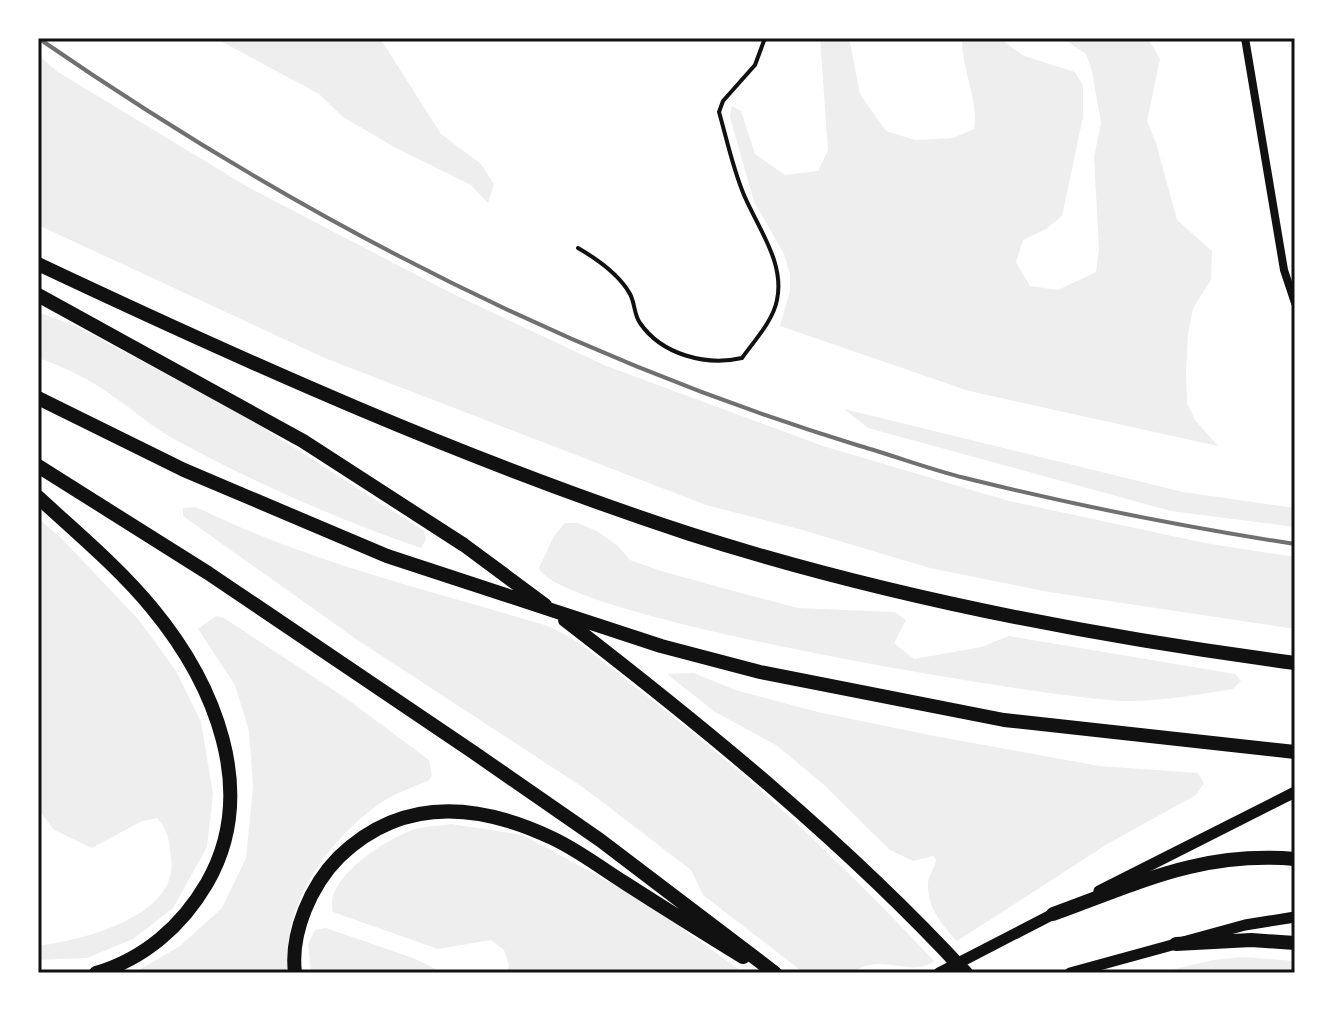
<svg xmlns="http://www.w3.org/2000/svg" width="1333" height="1011" viewBox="0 0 1333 1011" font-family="'Work Sans',sans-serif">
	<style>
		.green { fill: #eee }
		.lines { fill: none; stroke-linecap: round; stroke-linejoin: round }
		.service { stroke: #111; stroke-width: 4 }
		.minor { stroke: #111; stroke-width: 8 }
		.secondary { stroke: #111; stroke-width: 11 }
		.motorway { stroke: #111; stroke-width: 14 }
		.rail { stroke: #707070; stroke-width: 4 }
		.neatline { fill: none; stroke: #111; stroke-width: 3 }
	</style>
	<rect width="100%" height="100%" fill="#fff"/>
	<path class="green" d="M 215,38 L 380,38 L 441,134 L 481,164 L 494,184 L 488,203 L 471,185 L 396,148 L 343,117 L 319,94 Z
		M 820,38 L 849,38 L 860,94 L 886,131 L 915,140 L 953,138 L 974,129 C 979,98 961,70 962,38 L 999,38 L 1024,56 L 1075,72 L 1083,85 L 1083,117 L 1062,216 L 1046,229 L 1023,240 L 1016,262 L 1030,286 L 1058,290 L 1096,272 L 1099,250 L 1094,157 L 1101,123 L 1092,71 L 1086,54 L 1068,42 L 1055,38 L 1148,38 L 1160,59 L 1147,121 L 1156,143 L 1177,220 L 1212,251 L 1211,280 L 1193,308 L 1188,334 L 1186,372 L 1187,403 L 1195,420 L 1218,446 L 969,391 L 780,326 L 790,291 L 790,275 L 784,254 L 754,202 L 730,117 L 732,106 L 741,111 L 755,154 L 785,175 L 818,171 L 828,150 Z
		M 38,55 L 58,72 L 246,186 L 451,293 L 604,365 L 823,446 L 1009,501 L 1205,543 L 1295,557 L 1295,629 L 1049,592 L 930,568 L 799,529 L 706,505 L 327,359 L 38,225 Z
		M 38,312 L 78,327 L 246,417 L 424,531 L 426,539 L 421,548 C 336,519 253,482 174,439 C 152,427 135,411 114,397 C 91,380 65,367 38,358 Z
		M 844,409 L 1183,492 L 1295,508 L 1295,527 L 1171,511 L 868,428 Z
		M 196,507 C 306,561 428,590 545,625 C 580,639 609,667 639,690 C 745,771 843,864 934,961 C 912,979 878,951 854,973 L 804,973 L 703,895 L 691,870 L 584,788 L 356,639 L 183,516 L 183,508 Z
		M 38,518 L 62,539 L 138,619 L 176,671 L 201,722 L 213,794 L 207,847 L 173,908 L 133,939 L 87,958 L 38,960 L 38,946 C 82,940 179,917 171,858 C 169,841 169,831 157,818 L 140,822 L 92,848 L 54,830 L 38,809 Z
		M 565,523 L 578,523 L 597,531 L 618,546 L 630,560 L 661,571 L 741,593 L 798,608 L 895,612 L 906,620 L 894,643 L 914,659 L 981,647 L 1009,636 L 1235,674 L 1241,681 L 1233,689 C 1199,694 1164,701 1130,701 C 1058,701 559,618 539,568 L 554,536 Z
		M 216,616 L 224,618 L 347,699 L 429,760 L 432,776 L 428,781 C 413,787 396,793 382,802 C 328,839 281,905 288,973 L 134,973 L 180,946 L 222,908 L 246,858 L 253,787 L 249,731 L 235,685 L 198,629 Z
		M 694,673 L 735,690 L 818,712 L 924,734 L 1099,766 L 1198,773 L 1204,783 L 1196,795 L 1109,843 L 957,941 C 942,925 927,907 928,884 C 928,875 935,869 936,859 L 933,856 L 913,861 L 890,850 L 823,784 L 776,745 L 715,712 L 667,674 Z
		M 451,824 L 523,835 L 642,900 L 744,973 L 506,973 L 509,965 L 504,950 L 491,940 L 438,949 L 333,912 C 323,879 386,839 413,830 C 424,826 439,826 451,824 Z
		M 326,928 L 413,958 L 444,973 L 311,973 L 308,944 L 315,930 Z
		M 1244,957 L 1295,961 L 1295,973 L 1158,973 L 1213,960 Z"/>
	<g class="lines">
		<path class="service" d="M 578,248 C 597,259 619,274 630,294 C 635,303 634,315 640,323 C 662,355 706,366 742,358 C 754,341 773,321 777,300 C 785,263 758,228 744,195 C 733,169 727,140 719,112 L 723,101 L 755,65 L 765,38"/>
		<path class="minor" d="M 1245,38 L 1284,270 L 1295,303"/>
		<path class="secondary" d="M 1099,891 L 1295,792
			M 939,973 L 1059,911
			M 1070,973 L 1245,925 L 1295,917"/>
		<path class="motorway" d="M 38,264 C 250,364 467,461 690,534 C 887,597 1090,636 1295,663
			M 38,295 L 303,441 L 464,545 L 545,605
			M 38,398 L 184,470 L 387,556 L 661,646 L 760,672 L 1004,720 L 1295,752
			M 38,466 L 208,573 L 473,752 L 600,840 L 775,973
			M 38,497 C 77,533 118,567 152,608 C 214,683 260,791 207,883 C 182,926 144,959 96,973
			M 565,620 C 705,728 846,843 966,973
			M 1053,914 C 1139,883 1201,851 1295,859
			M 1176,944 L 1251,940 L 1295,943
			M 295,973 C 290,933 311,885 339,857 C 402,796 478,803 552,838 C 578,850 601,868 625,883 C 664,908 704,933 743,957"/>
		<path class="rail" d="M 38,38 C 292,213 564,356 860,446 C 895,456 929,469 965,478 C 1074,505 1184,527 1295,544"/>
	</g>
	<rect width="1333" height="1011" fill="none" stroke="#ffffff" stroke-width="80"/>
	<rect x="40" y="40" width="1253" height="931" class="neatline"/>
</svg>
